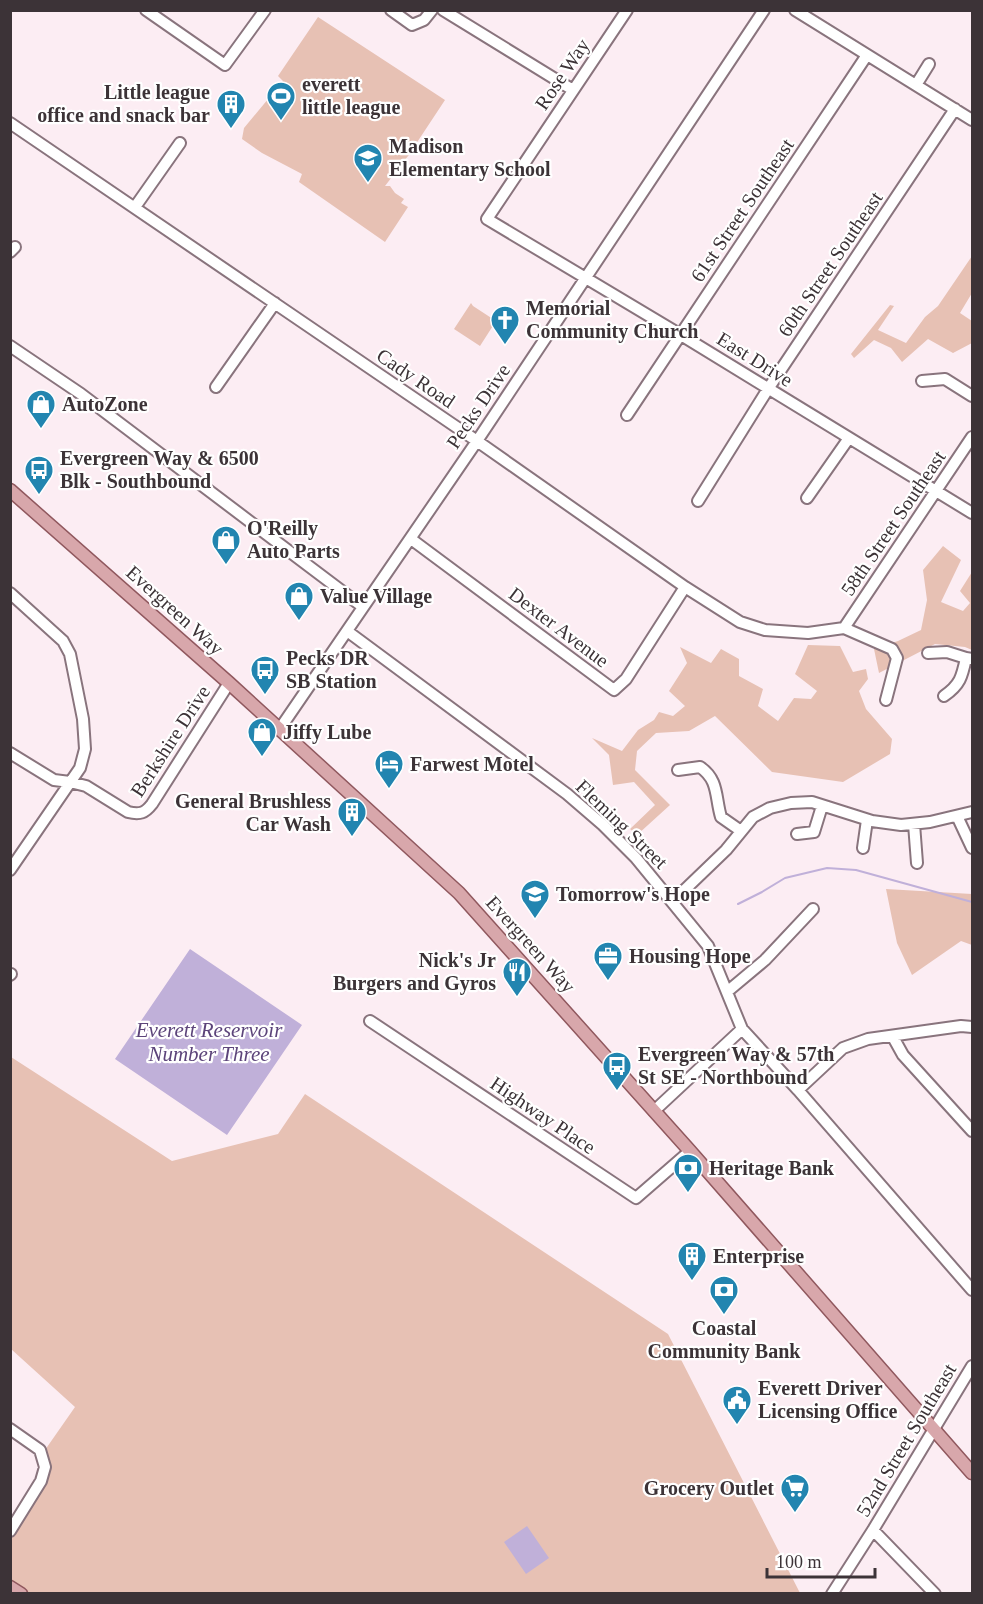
<svg xmlns="http://www.w3.org/2000/svg" width="983" height="1604" viewBox="0 0 983 1604" font-family="Georgia,serif">
	<style>
		.green { fill: #e7c1b4 }
		.water { fill: #c0b0d9 }
		.lines { fill: none; stroke-linecap: round; stroke-linejoin: round }
		.stream { stroke: #c0b0d9; stroke-width: 2 }
		.minor-casing { stroke: #89747d; stroke-width: 14 }
		.major-casing { stroke: #90585e; stroke-width: 15 }
		.minor { stroke: #fff; stroke-width: 10 }
		.major { stroke: #d8a7ab; stroke-width: 12 }
		.labels { text-anchor: middle; stroke-width: 4.5; stroke-linejoin: round; paint-order: stroke }
		.street-label { font-size: 20px; fill: #3c3337; stroke: #fff }
		.poi-label { font-size: 20px; font-weight: bold; fill: #3c3337; stroke: #fff; text-anchor: start }
		.water-label { font-size: 21px; font-style: italic; fill: #5c447a; stroke: #fff }
	</style>
	<rect width="100%" height="100%" fill="#fcedf3"/>
	<path class="green" d="M 318,17 L 445,100 L 408,156 L 385,186 L 390,186 L 395,193 L 404,199 L 401,203 L 408,207 L 385,242 L 299,182 L 302,174 L 262,153 L 242,139 L 244,128 L 283,81 L 278,76 Z
		M 972,256 L 972,293 L 960,313 L 972,321 L 972,343 L 953,353 L 928,339 L 902,362 L 891,348 L 874,340 L 854,358 L 851,354 L 890,305 L 894,306 L 878,330 L 906,343 L 925,317 L 938,306 Z
		M 471,303 L 473,306 L 496,321 L 480,346 L 454,329 Z
		M 943,546 L 961,560 L 941,602 L 963,611 L 970,603 L 960,591 L 972,572 L 972,650 L 965,647 L 935,644 L 879,673 L 874,649 L 898,641 L 921,630 L 927,600 L 923,570 Z
		M 808,645 L 840,646 L 853,672 L 866,669 L 868,679 L 859,691 L 866,709 L 892,739 L 890,754 L 843,782 L 772,772 L 715,716 L 689,731 L 656,733 L 637,751 L 635,770 L 670,805 L 637,835 L 630,829 L 655,805 L 634,782 L 613,785 L 609,755 L 592,738 L 622,751 L 638,730 L 654,720 L 659,712 L 673,716 L 685,706 L 669,691 L 687,663 L 680,647 L 711,663 L 721,649 L 739,659 L 739,676 L 763,689 L 758,706 L 778,721 L 794,698 L 811,699 L 817,691 L 795,674 Z
		M 886,889 L 972,894 L 972,945 L 961,941 L 912,975 L 897,943 Z
		M 11,1057 L 172,1161 L 278,1134 L 305,1094 L 668,1334 L 800,1593 L 21,1593 L 11,1587 L 10,1531 L 41,1481 L 45,1450 L 75,1407 L 11,1349 Z"/>
	<path class="water" d="M 190,949 L 302,1025 L 227,1135 L 115,1059 Z
		M 527,1526 L 549,1558 L 526,1574 L 504,1542 Z"/>
	<g class="lines">
		<path class="stream" d="M 738,904 L 762,892 L 785,878 L 827,868 L 856,870 L 972,902"/>
		<g class="minor-casing">
			<path id="minor" d="M 146,10 L 225,65 L 265,10
				M 391,10 L 412,25 L 424,20 L 432,10
				M 443,10 L 573,90
				M 627,10 L 487,219 L 681,335 L 972,513
				M 795,10 L 972,120
				M 916,85 L 929,64
				M 10,123 L 477,441 L 685,587 L 740,622 L 765,630 L 808,633 L 844,628 L 892,649 L 897,658 L 886,700
				M 135,207 L 180,143
				M 10,252 L 15,247
				M 10,346 L 81,394 L 363,607
				M 922,381 L 945,379 L 972,396
				M 216,387 L 275,303
				M 627,415 L 867,55
				M 807,498 L 849,438
				M 698,501 L 768,389 L 955,109
				M 411,539 L 614,690 L 626,679 L 685,587
				M 10,593 L 63,641 L 70,654 L 83,719 L 85,749 L 80,768 L 10,870
				M 844,628 L 972,437
				M 347,631 L 567,794 L 603,825 L 636,858 L 708,946 L 742,1029 L 798,1090 L 972,1290
				M 928,653 L 947,652 L 966,658
				M 944,696 C 960,685 962,677 966,658 L 972,659
				M 279,730 L 477,441 L 764,10
				M 10,753 L 54,780 L 70,782 L 86,786 L 128,812 C 140,815 145,813 152,804 L 229,683
				M 678,770 L 700,767 C 719,780 715,797 721,817 L 741,831
				M 957,816 L 972,848
				M 914,824 L 917,863
				M 797,834 L 814,832 L 822,806
				M 863,848 L 867,820
				M 673,901 L 726,850 L 753,817 L 770,808 L 791,803 L 812,802 L 872,821 L 901,825 L 930,822 L 972,812
				M 10,975 L 11,974
				M 728,991 L 765,960 L 813,909
				M 370,1021 L 636,1198 L 690,1151
				M 893,1037 L 903,1055 L 972,1131
				M 798,1090 L 843,1048 L 868,1039 L 961,1026 L 972,1027
				M 654,1111 L 742,1029
				M 10,1429 L 40,1450 L 45,1467 L 41,1481 L 10,1531
				M 873,1530 L 935,1594
				M 832,1594 L 873,1530 L 972,1366"/>
		</g>
		<g class="major-casing">
			<path id="major" d="M 10,490 L 229,683 L 459,893 L 690,1151 L 972,1473
				M 10,1587 L 21,1594"/>
		</g>
		<use href="#minor" class="minor"/>
		<use href="#major" class="major"/>
	</g>
	<defs>
		<g id="stadium-pin" transform="scale(1.5)"><path d="M0 17L-7.5 6A9.5 9.5 0 1 1 7.5 6Z" fill="#2285b0" stroke="#fff"/><path d="M0-5a6.5 5 0 1 0 0 10a6.5 5 0 1 0 0-10ZM-3.5-1.8h7v3.6h-7Z" fill="#fff"/></g>
		<g id="building-pin" transform="scale(1.5)"><path d="M0 17L-7.5 6A9.5 9.5 0 1 1 7.5 6Z" fill="#2285b0" stroke="#fff"/><path d="M-4-6H4V6H1V3H-1V6H-4ZM-2.5-4.3h1.7v1.8h-1.7ZM.8-4.3h1.7v1.8H.8ZM-2.5-1h1.7V.8h-1.7ZM.8-1h1.7V.8H.8Z" fill="#fff"/></g>
		<g id="school-pin" transform="scale(1.5)"><path d="M0 17L-7.5 6A9.5 9.5 0 1 1 7.5 6Z" fill="#2285b0" stroke="#fff"/><path d="M0-5L7-2L0 1L-7-2ZM-4 1L0 2.5L4 1V4Q0 6-4 4Z" fill="#fff"/></g>
		<g id="church-pin" transform="scale(1.5)"><path d="M0 17L-7.5 6A9.5 9.5 0 1 1 7.5 6Z" fill="#2285b0" stroke="#fff"/><path d="M-1.2-6h2.4v3.5h3.3v2.4h-3.3V6h-2.4V-.1h-3.3v-2.4h3.3Z" fill="#fff"/></g>
		<g id="shop-pin" transform="scale(1.5)"><path d="M0 17L-7.5 6A9.5 9.5 0 1 1 7.5 6Z" fill="#2285b0" stroke="#fff"/><path d="M-5-2.5h2.3a2.7 3.5 0 0 1 5.4 0H5L5.5 6h-11ZM-1.5-2.5h3a1.5 2.3 0 0 0-3 0Z" fill="#fff"/></g>
		<g id="bus-pin" transform="scale(1.5)"><path d="M0 17L-7.5 6A9.5 9.5 0 1 1 7.5 6Z" fill="#2285b0" stroke="#fff"/><path d="M-5-6H5V4H4V6H2V4H-2V6H-4V4H-5ZM-3.5-4V0h7V-4ZM-3.5 1.2v1.5H-2V1.2ZM2 1.2v1.5H3.5V1.2Z" fill="#fff"/></g>
		<g id="hotel-pin" transform="scale(1.5)"><path d="M0 17L-7.5 6A9.5 9.5 0 1 1 7.5 6Z" fill="#2285b0" stroke="#fff"/><path d="M-6-4.5h1.5V1H6V5H4.5V3h-9V5H-6ZM-4 0a1.8 1.8 0 1 1 3.6 0ZM.5 0V-2.5h3Q6-2.5 6 0Z" fill="#fff"/></g>
		<g id="office-pin" transform="scale(1.5)"><path d="M0 17L-7.5 6A9.5 9.5 0 1 1 7.5 6Z" fill="#2285b0" stroke="#fff"/><path d="M-6-3h4V-5.5h4V-3h4V5H-6ZM-1-4.5V-3h2v-1.5ZM-6 0V1H6V0Z" fill="#fff"/></g>
		<g id="restaurant-pin" transform="scale(1.5)"><path d="M0 17L-7.5 6A9.5 9.5 0 1 1 7.5 6Z" fill="#2285b0" stroke="#fff"/><path d="M-5-6h1v4h1v-4h1v4h1v-4h1v5L-1.5 .5V6h-2V.5L-5-1ZM5-6V6H3V1.5H1.5Q1.5-4 5-6Z" fill="#fff"/></g>
		<g id="bank-pin" transform="scale(1.5)"><path d="M0 17L-7.5 6A9.5 9.5 0 1 1 7.5 6Z" fill="#2285b0" stroke="#fff"/><path d="M-6-4H6V4H-6ZM0-2.3a2.3 2.3 0 1 0 0 4.6a2.3 2.3 0 1 0 0-4.6Z" fill="#fff"/></g>
		<g id="civic-pin" transform="scale(1.5)"><path d="M0 17L-7.5 6A9.5 9.5 0 1 1 7.5 6Z" fill="#2285b0" stroke="#fff"/><path d="M-.6-6.5H3V-4.5H.6V-3L4-1V1h2V6H-6V1h2V-1L-.6-3ZM-1.2 2.5V6h2.4V2.5Z" fill="#fff"/></g>
		<g id="supermarket-pin" transform="scale(1.5)"><path d="M0 17L-7.5 6A9.5 9.5 0 1 1 7.5 6Z" fill="#2285b0" stroke="#fff"/><path d="M-6-5.5h2.5l.6 2H6L4.5 2H-2.5L-4.4-4H-6ZM-1.5 3.2a1.3 1.3 0 1 0 .1 0ZM3 3.2a1.3 1.3 0 1 0 .1 0Z" fill="#fff"/></g>
	</defs>
	<g fill-rule="evenodd">
		<use href="#stadium-pin" x="281" y="96"/>
		<use href="#building-pin" x="231" y="104"/>
		<use href="#school-pin" x="368" y="158"/>
		<use href="#church-pin" x="505" y="320"/>
		<use href="#shop-pin" x="41" y="404"/>
		<use href="#bus-pin" x="39" y="470"/>
		<use href="#shop-pin" x="226" y="540"/>
		<use href="#shop-pin" x="299" y="596"/>
		<use href="#bus-pin" x="265" y="670"/>
		<use href="#shop-pin" x="262" y="732"/>
		<use href="#hotel-pin" x="389" y="764"/>
		<use href="#building-pin" x="352" y="812"/>
		<use href="#school-pin" x="535" y="894"/>
		<use href="#office-pin" x="608" y="956"/>
		<use href="#restaurant-pin" x="517" y="972"/>
		<use href="#bus-pin" x="617" y="1066"/>
		<use href="#bank-pin" x="688" y="1168"/>
		<use href="#building-pin" x="692" y="1256"/>
		<use href="#bank-pin" x="724" y="1290"/>
		<use href="#civic-pin" x="737" y="1400"/>
		<use href="#supermarket-pin" x="795" y="1488"/>
	</g>
	<g class="labels">
		<g class="street-label">
			<text transform="translate(562 74) rotate(-56)" y="7">Rose Way</text>
			<text transform="translate(742 210) rotate(-56)" y="7">61st Street Southeast</text>
			<text transform="translate(830 264) rotate(-56)" y="7">60th Street Southeast</text>
			<text transform="translate(755 359) rotate(32)" y="7">East Drive</text>
			<text transform="translate(416 378) rotate(34)" y="7">Cady Road</text>
			<text transform="translate(478 406) rotate(-56)" y="7">Pecks Drive</text>
			<text transform="translate(893 523) rotate(-56)" y="7">58th Street Southeast</text>
			<text transform="translate(175 610) rotate(42)" y="7">Evergreen Way</text>
			<text transform="translate(559 627) rotate(37)" y="7">Dexter Avenue</text>
			<text transform="translate(170 741) rotate(-57)" y="7">Berkshire Drive</text>
			<text transform="translate(622 824) rotate(44)" y="7">Fleming Street</text>
			<text transform="translate(531 944) rotate(48)" y="7">Evergreen Way</text>
			<text transform="translate(543 1115) rotate(34)" y="7">Highway Place</text>
			<text transform="translate(906 1440) rotate(-59)" y="7">52nd Street Southeast</text>
		</g>
		<g class="poi-label">
			<text x="302" y="91">everett<tspan x="302" dy="23">little league</tspan></text>
			<text x="210" y="99" text-anchor="end">Little league<tspan x="210" dy="23">office and snack bar</tspan></text>
			<text x="389" y="153">Madison<tspan x="389" dy="23">Elementary School</tspan></text>
			<text x="526" y="315">Memorial<tspan x="526" dy="23">Community Church</tspan></text>
			<text x="62" y="411">AutoZone</text>
			<text x="60" y="465">Evergreen Way &amp; 6500<tspan x="60" dy="23">Blk - Southbound</tspan></text>
			<text x="247" y="535">O'Reilly<tspan x="247" dy="23">Auto Parts</tspan></text>
			<text x="320" y="603">Value Village</text>
			<text x="286" y="665">Pecks DR<tspan x="286" dy="23">SB Station</tspan></text>
			<text x="283" y="739">Jiffy Lube</text>
			<text x="410" y="771">Farwest Motel</text>
			<text x="331" y="808" text-anchor="end">General Brushless<tspan x="331" dy="23">Car Wash</tspan></text>
			<text x="556" y="901">Tomorrow's Hope</text>
			<text x="629" y="963">Housing Hope</text>
			<text x="496" y="967" text-anchor="end">Nick's Jr<tspan x="496" dy="23">Burgers and Gyros</tspan></text>
			<text x="638" y="1061">Evergreen Way &amp; 57th<tspan x="638" dy="23">St SE - Northbound</tspan></text>
			<text x="709" y="1175">Heritage Bank</text>
			<text x="713" y="1263">Enterprise</text>
			<text x="724" y="1335" text-anchor="middle">Coastal<tspan x="724" dy="23">Community Bank</tspan></text>
			<text x="758" y="1395">Everett Driver<tspan x="758" dy="23">Licensing Office</tspan></text>
			<text x="774" y="1495" text-anchor="end">Grocery Outlet</text>
		</g>
		<g class="water-label">
			<text x="209" y="1037">Everett Reservoir<tspan x="209" dy="24">Number Three</tspan></text>
		</g>
	</g>
	<rect width="983" height="1604" fill="none" stroke="#3c3337" stroke-width="24"/>
	<path d="M767 1568v9h108v-9" fill="none" stroke="#3c3337" stroke-width="3"/>
	<text x="776" y="1568" font-size="18" fill="#3c3337" stroke="#ffffff" stroke-width="4.5" paint-order="stroke">100 m</text>
</svg>
